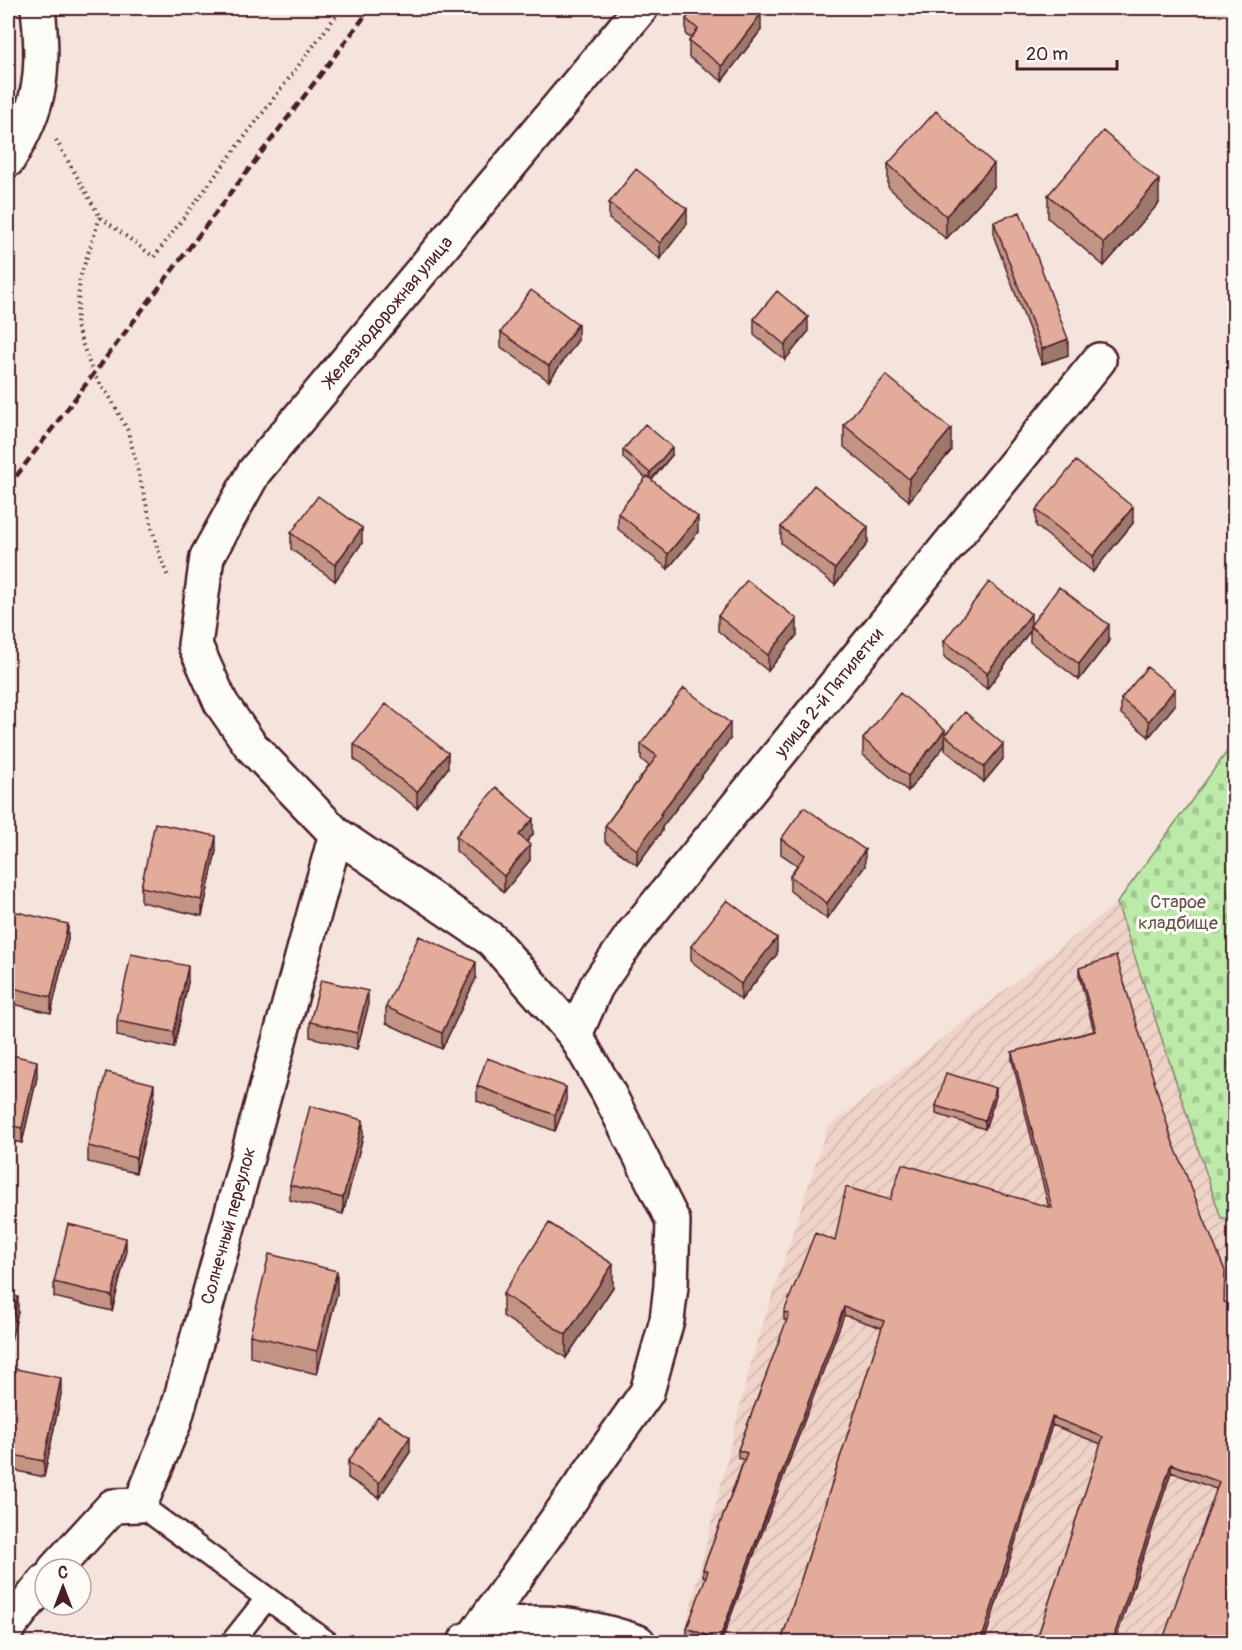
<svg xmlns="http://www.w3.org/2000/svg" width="1242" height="1650" viewBox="0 0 1242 1650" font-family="Pangolin,sans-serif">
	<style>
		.industrial { fill: url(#industrial-furrows) }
		.cemetery { fill: url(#cemetery-stones); stroke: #83846a; stroke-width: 1.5 }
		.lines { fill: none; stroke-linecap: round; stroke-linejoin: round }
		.lane-casing { stroke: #4a1f2b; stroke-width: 26 }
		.street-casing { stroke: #4a1f2b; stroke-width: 38 }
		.secondary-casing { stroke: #4a1f2b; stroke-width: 38 }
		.path { stroke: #4a1f2b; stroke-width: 4; stroke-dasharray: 1.5 4.5; stroke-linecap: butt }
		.lane { stroke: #fdfcf7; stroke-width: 21 }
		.street { stroke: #fdfcf7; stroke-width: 33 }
		.secondary { stroke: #fdfcf7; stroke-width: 33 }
		.rail { stroke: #4a1f2b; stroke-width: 4.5; stroke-dasharray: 9 4.5; stroke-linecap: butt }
		.wall { fill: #c39484; stroke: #4a1f2b; stroke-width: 1.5 }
		.shaded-wall { fill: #9f786c; stroke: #4a1f2b; stroke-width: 1.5 }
		.building { fill: #e3ac9a; stroke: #4a1f2b; stroke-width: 1.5 }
		.labels { text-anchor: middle; stroke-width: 6; stroke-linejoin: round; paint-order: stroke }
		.street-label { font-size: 18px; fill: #4a1f2b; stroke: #fdfcf7 }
		.park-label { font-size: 18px; fill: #66524a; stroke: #fdfcf7 }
	</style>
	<defs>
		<pattern id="industrial-furrows" width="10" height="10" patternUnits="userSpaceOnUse" patternTransform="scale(1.5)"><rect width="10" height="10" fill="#f0d3c8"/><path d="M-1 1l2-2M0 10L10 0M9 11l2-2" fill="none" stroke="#cfb5ac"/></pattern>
		<pattern id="cemetery-stones" width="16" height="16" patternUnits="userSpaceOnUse" patternTransform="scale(1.5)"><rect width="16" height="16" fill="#bceaa8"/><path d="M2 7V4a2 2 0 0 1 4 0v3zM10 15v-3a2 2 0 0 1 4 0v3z" fill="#a3c891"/></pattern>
	</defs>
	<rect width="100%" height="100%" fill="#f5e4db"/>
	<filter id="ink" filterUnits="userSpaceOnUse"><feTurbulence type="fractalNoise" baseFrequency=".0167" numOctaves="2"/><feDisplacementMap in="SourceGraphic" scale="12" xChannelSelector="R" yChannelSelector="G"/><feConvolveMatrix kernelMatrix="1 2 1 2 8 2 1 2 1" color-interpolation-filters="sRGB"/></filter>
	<g filter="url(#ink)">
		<path class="industrial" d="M 1117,903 L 1221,1217 L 1234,1218 L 1234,1642 L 695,1642 L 683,1638 L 752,1358 L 827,1128 Z"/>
		<path class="cemetery" d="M 1234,742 L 1234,1218 L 1221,1218 L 1117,903 Z"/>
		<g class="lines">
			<g class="lane-casing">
				<path id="lane" d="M 140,1505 L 327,1642
					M 232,1642 L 267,1598"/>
			</g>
			<g class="street-casing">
				<g id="street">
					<path id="s1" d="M 575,1035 L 596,987 L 632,935 L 1099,360"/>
					<path id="s2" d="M 55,1569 L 113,1506 L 140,1505 L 174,1423 L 336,834"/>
					<path d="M 8,1628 L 45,1581"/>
					<path id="s3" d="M 475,1635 L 647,1392 L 667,1320 L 671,1286 L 673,1221 L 608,1092 L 575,1035 L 492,940 L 336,834 L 251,746 L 221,703 L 195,645 L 207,557 L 254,472 L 641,8"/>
					<path d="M 466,1640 C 518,1611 585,1624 638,1642"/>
				</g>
			</g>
			<g class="secondary-casing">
				<path id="secondary" d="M 8,160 C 42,105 45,71 38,8"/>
			</g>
			<path class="path" d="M 56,140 L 100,217 L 154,257 L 342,8
				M 100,217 L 80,278 L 76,326 L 93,373 L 111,399 L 128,431 L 157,547 L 168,577"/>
			<use href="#lane" class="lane"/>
			<use href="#street" class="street"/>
			<use href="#secondary" class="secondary"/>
			<path class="rail" d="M 8,487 L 371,8"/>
		</g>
		<path class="wall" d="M 686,19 L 761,30 L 722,81 L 689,57 L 689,41 L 691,38 L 686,35 Z
			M 888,164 L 994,187 L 946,239 L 888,187 Z
			M 1048,195 L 1159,203 L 1104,266 L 1048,218 Z
			M 609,203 L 687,224 L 660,259 L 609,219 Z
			M 994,222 L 1068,355 L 1042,364 L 994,237 Z
			M 754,319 L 808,332 L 785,360 L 754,335 Z
			M 501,332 L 578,340 L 549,381 L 501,347 Z
			M 844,425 L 951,451 L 909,501 L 844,447 Z
			M 623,450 L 672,455 L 652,480 L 698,532 L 668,569 L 618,529 L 618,513 L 646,478 L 623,458 Z
			M 1036,510 L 1133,523 L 1093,572 L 1036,526 Z
			M 781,527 L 868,543 L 835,585 L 781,543 Z
			M 291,533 L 362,543 L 335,581 L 291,549 Z
			M 718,616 L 797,635 L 768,671 L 718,631 Z
			M 1031,625 L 1109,641 L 1079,680 L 1030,642 L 1030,631 L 987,689 L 944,657 L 944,641 Z
			M 1121,699 L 1175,705 L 1149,737 L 1121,714 Z
			M 945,735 L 1003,759 L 984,782 L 945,750 Z
			M 730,739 L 662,827 L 662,831 L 637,865 L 605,842 L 605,826 L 649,766 L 641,759 L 641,744 Z
			M 863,739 L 945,745 L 908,791 L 863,755 Z
			M 354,744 L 448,768 L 417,808 L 354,759 Z
			M 533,834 L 527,842 L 530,860 L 504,892 L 456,851 L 456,836 Z
			M 781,839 L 865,866 L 827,919 L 790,891 L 790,876 L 797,865 L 781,854 Z
			M 216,851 L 202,916 L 141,902 L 141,887 Z
			M 8,935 L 68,939 L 51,1013 L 8,1003 Z
			M 691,946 L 777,954 L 741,1000 L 691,961 Z
			M 1079,968 L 1172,1140 L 1224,1302 L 1234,1642 L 1216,1489 L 1171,1472 L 1115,1642 L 1036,1642 L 1101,1444 L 1052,1425 L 984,1642 L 781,1642 L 882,1328 L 844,1315 L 721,1642 L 704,1642 L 687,1636 L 687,1628 L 706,1578 L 703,1576 L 703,1569 L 744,1460 L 738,1458 L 738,1450 L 787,1321 L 784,1320 L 784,1312 L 835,1241 L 890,1200 L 1049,1208 L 1012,1060 L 1012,1052 L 1094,1031 L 1079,975 Z
			M 476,978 L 442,1049 L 386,1023 L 386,1007 Z
			M 188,982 L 174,1048 L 117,1036 L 117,1021 Z
			M 368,1007 L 357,1049 L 310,1037 L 310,1022 Z
			M 8,1054 L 37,1077 L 22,1143 L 8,1140 Z
			M 477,1086 L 566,1103 L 555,1131 L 477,1101 Z
			M 996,1096 L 985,1129 L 936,1114 L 936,1106 Z
			M 154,1100 L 136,1173 L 88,1162 L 88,1146 Z
			M 363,1136 L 343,1214 L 290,1200 L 290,1185 Z
			M 126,1254 L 112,1311 L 54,1297 L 54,1282 Z
			M 613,1287 L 566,1358 L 503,1316 L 503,1294 Z
			M 337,1293 L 317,1374 L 250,1357 L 250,1335 Z
			M 8,1294 L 18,1312 L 9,1348 L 8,1347 Z
			M 8,1386 L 61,1394 L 44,1477 L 8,1469 Z
			M 410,1452 L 379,1498 L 348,1478 L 348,1462 Z"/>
		<path class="shaded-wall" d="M 761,14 L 761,30 L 722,81 L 722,66 Z
			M 994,164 L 994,187 L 946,239 L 946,216 Z
			M 1159,180 L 1159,203 L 1104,266 L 1104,243 Z
			M 687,209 L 687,224 L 660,259 L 660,243 Z
			M 808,317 L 808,332 L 785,360 L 785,345 Z
			M 578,324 L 578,340 L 549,381 L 549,366 Z
			M 1068,339 L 1068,355 L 1042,364 L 1042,349 Z
			M 951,429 L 951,451 L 909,501 L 909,479 Z
			M 672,447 L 672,455 L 650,481 L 650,473 Z
			M 1133,507 L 1133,523 L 1093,572 L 1093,556 Z
			M 698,517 L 698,532 L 668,569 L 668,554 Z
			M 868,527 L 868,543 L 835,585 L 835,569 Z
			M 362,528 L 362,543 L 335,581 L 335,565 Z
			M 1031,614 L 1031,627 L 1030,626 L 1030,631 L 987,689 L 987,673 Z
			M 797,619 L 797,635 L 768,671 L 768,655 Z
			M 1109,625 L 1109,641 L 1079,680 L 1079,664 Z
			M 1175,689 L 1175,705 L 1149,737 L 1149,721 Z
			M 730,723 L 730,739 L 662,827 L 662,831 L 637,865 L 637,850 L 660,814 Z
			M 945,730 L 945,745 L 908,791 L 908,776 Z
			M 1003,744 L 1003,759 L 984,782 L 984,767 Z
			M 448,753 L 448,768 L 417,808 L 417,792 Z
			M 533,819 L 533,834 L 519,851 L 519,835 Z
			M 216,836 L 216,851 L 202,916 L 202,900 Z
			M 530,845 L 530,860 L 504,892 L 504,876 Z
			M 865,850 L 865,866 L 827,919 L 827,903 Z
			M 68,924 L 68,939 L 51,1013 L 51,997 Z
			M 777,938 L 777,954 L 741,1000 L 741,984 Z
			M 476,962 L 476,978 L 442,1049 L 442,1033 Z
			M 188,966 L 188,982 L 174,1048 L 174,1032 Z
			M 368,991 L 368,1007 L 357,1049 L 357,1033 Z
			M 37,1061 L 37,1077 L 22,1143 L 22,1128 Z
			M 154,1084 L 154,1100 L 136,1173 L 136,1158 Z
			M 566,1087 L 566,1103 L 555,1131 L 555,1115 Z
			M 996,1088 L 996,1096 L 985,1129 L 985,1121 Z
			M 363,1120 L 363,1136 L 343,1214 L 343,1198 Z
			M 126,1238 L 126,1254 L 112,1311 L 112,1296 Z
			M 613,1264 L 613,1287 L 566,1358 L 566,1335 Z
			M 337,1271 L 337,1293 L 317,1374 L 317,1351 Z
			M 18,1297 L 18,1312 L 9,1348 L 9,1332 Z
			M 844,1307 L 844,1315 L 721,1642 L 719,1642 Z
			M 61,1378 L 61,1394 L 44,1477 L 44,1461 Z
			M 1052,1417 L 1052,1425 L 984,1642 L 981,1642 Z
			M 410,1437 L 410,1452 L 379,1498 L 379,1483 Z
			M 1171,1464 L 1171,1472 L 1115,1642 L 1112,1642 Z"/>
		<path class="building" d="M 695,8 L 752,8 L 761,14 L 722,66 L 689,41 L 698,29 L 686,19 Z
			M 936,111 L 994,164 L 946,216 L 888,164 Z
			M 1103,131 L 1159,180 L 1104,243 L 1048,195 Z
			M 636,169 L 687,209 L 660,243 L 609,203 Z
			M 1020,212 L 1068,339 L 1042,349 L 994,222 Z
			M 531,290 L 578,324 L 549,366 L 501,332 Z
			M 777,291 L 808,317 L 785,345 L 754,319 Z
			M 886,375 L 951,429 L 909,479 L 844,425 Z
			M 645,424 L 672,447 L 650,473 L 623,450 Z
			M 1076,461 L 1133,507 L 1093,556 L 1036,510 Z
			M 647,476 L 698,517 L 668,554 L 618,513 Z
			M 814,485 L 868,527 L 835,569 L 781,527 Z
			M 318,496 L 362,528 L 335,565 L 291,533 Z
			M 747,580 L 797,619 L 768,655 L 718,616 Z
			M 989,582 L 1031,614 L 987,673 L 944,641 Z
			M 1059,587 L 1109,625 L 1079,664 L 1030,626 Z
			M 1147,667 L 1175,689 L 1149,721 L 1121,699 Z
			M 684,688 L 730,723 L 660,814 L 662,815 L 637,850 L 605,826 L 657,756 L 641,744 Z
			M 900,693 L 945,730 L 908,776 L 863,739 Z
			M 386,704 L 448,753 L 417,792 L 354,744 Z
			M 965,712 L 1003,744 L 984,767 L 945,735 Z
			M 496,787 L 533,819 L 519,835 L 530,845 L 504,876 L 456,836 Z
			M 804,807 L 865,850 L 827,903 L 790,876 L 805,855 L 781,839 Z
			M 155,823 L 216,836 L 202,900 L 141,887 Z
			M 727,900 L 777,938 L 741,984 L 691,946 Z
			M 13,911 L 68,924 L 51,997 L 8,987 L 8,935 Z
			M 419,936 L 476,962 L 442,1033 L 386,1007 Z
			M 131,954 L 188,966 L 174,1032 L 117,1021 Z
			M 1116,956 L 1172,1140 L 1225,1271 L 1224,1302 L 1234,1305 L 1234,1634 L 1232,1642 L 1162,1642 L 1219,1482 L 1171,1464 L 1112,1642 L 1036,1642 L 1103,1437 L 1052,1417 L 981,1642 L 781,1642 L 884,1321 L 844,1307 L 719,1640 L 687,1628 L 708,1571 L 703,1569 L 747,1453 L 738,1450 L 789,1314 L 784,1312 L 815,1233 L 835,1241 L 846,1187 L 890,1200 L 902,1164 L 1052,1208 L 1012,1052 L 1096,1031 L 1079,968 Z
			M 321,980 L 368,991 L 357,1033 L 310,1022 Z
			M 8,1054 L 37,1061 L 22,1128 L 8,1125 Z
			M 487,1058 L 566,1087 L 555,1115 L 477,1086 Z
			M 106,1072 L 154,1084 L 136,1158 L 88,1146 Z
			M 946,1073 L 996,1088 L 985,1121 L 936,1106 Z
			M 310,1106 L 363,1120 L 343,1198 L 290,1185 Z
			M 549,1223 L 613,1264 L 566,1335 L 503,1294 Z
			M 68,1224 L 126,1238 L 112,1296 L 54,1282 Z
			M 269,1254 L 337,1271 L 317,1351 L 250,1335 Z
			M 8,1294 L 18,1297 L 9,1332 L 8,1332 Z
			M 11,1368 L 61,1378 L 44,1461 L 8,1454 L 8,1386 Z
			M 378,1416 L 410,1437 L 379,1483 L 348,1462 Z"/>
	</g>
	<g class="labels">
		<g class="street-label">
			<text dy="6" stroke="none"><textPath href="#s3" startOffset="1630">Железнодорожная улица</textPath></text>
			<text dy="6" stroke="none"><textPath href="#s1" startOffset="428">улица 2-й Пятилетки</textPath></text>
			<text dy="6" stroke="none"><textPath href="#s2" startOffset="406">Солнечный переулок</textPath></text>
		</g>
		<g class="park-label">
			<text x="1178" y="908">Старое<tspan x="1178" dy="21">кладбище</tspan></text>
		</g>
	</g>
	<rect width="1242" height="1650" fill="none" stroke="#fdfcf7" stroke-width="30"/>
	<rect x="15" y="15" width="1212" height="1620" fill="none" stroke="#4a1f2b" stroke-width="2" filter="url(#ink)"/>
	<g transform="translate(63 1587)"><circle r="28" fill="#fdfcf7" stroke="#b5a4a5" stroke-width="1.5"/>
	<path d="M0-4.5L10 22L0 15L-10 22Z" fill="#4a1f2b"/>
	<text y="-9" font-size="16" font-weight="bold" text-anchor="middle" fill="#4a1f2b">С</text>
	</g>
	<path d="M1017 60v9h100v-9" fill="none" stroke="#4a1f2b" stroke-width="3"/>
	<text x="1026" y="60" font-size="18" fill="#4a1f2b" stroke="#fdfcf7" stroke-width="4.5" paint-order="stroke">20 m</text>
</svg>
